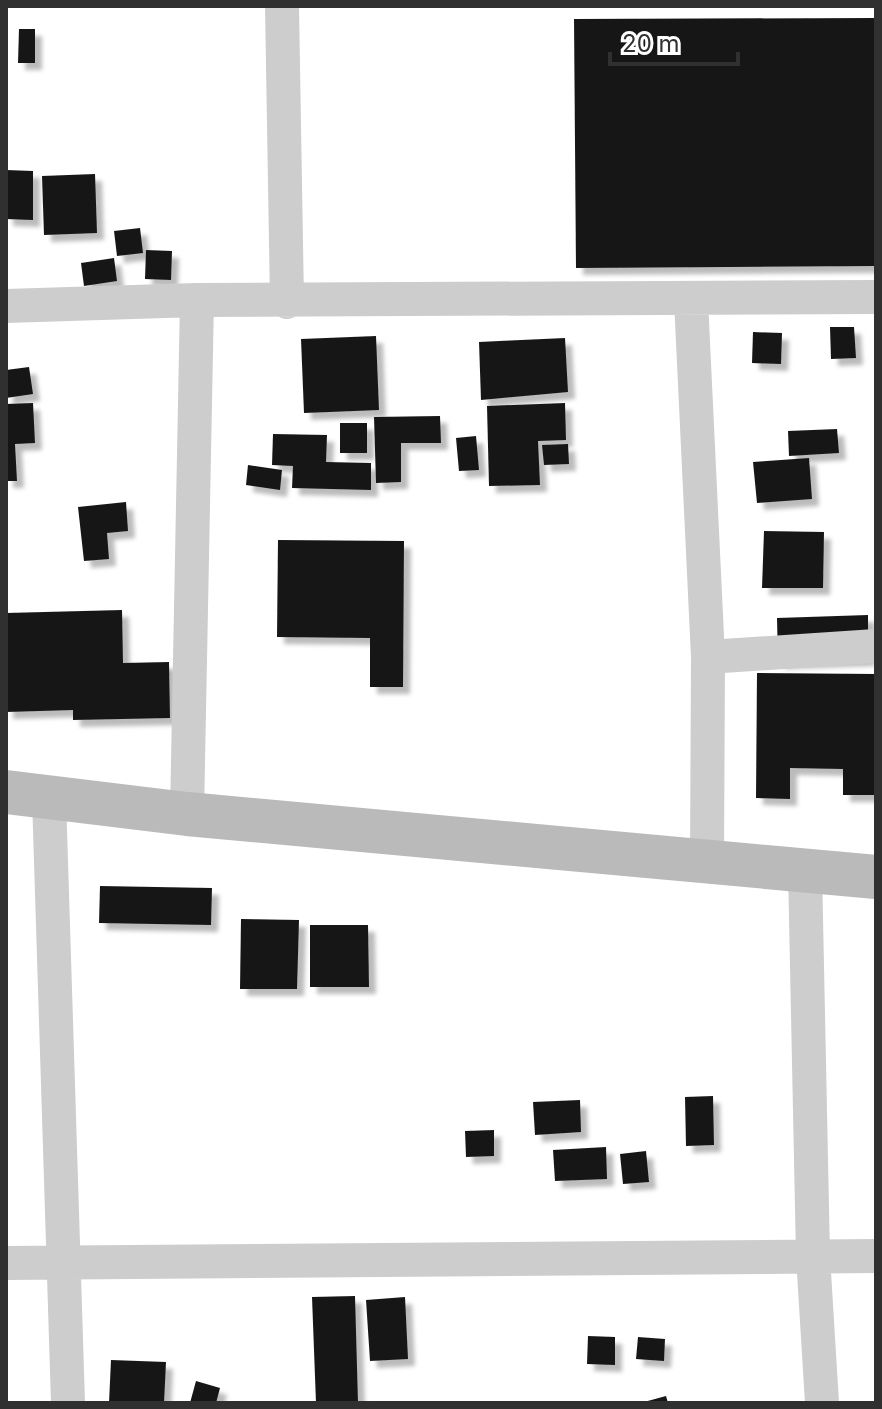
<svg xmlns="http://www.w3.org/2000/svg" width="882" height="1409" viewBox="0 0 882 1409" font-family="Inter,sans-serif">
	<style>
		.building { fill: #171717; filter: url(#shadow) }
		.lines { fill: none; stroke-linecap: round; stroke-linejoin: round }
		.street { stroke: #cdcdcd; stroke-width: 34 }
		.secondary { stroke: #bababa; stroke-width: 44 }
	</style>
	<defs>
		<filter id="shadow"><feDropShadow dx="7" dy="7" stdDeviation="2" flood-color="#0004"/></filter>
	</defs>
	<rect width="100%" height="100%" fill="#fff"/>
	<path class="building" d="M 876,18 L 876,266 L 576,268 L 574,19 Z
		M 19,29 L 35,29 L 35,63 L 18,63 Z
		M 6,170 L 33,171 L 33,220 L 6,219 Z
		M 95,174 L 97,233 L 44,235 L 42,176 Z
		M 140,228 L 143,253 L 117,256 L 114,231 Z
		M 146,250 L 172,251 L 171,280 L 145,279 Z
		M 114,258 L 117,281 L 84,286 L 81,263 Z
		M 830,327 L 854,327 L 856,358 L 831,359 Z
		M 753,332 L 782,333 L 781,364 L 752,363 Z
		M 376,336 L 379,410 L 304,413 L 301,339 Z
		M 565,338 L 568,392 L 481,400 L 479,342 Z
		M 29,367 L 33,394 L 6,398 L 6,370 Z
		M 33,403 L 35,443 L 15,444 L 17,481 L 6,481 L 6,404 Z
		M 565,403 L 566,440 L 538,441 L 540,485 L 489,486 L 487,406 Z
		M 440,416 L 441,443 L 401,443 L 401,482 L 376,483 L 374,417 Z
		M 340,423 L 367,423 L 367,453 L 340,453 Z
		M 837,429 L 839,453 L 789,456 L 788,431 Z
		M 273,434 L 327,435 L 326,462 L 371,463 L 371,490 L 292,488 L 293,466 L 272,465 Z
		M 476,436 L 479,470 L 459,471 L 456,438 Z
		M 568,444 L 569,464 L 544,465 L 542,445 Z
		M 809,458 L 812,499 L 757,503 L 753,462 Z
		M 248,465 L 282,470 L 280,490 L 246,485 Z
		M 126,502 L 128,531 L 107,533 L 109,559 L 84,561 L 78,507 Z
		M 764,531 L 824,532 L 823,588 L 762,588 Z
		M 278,540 L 404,541 L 403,687 L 370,687 L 370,638 L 277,637 Z
		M 122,610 L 123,663 L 169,662 L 170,718 L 73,720 L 73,710 L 6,712 L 6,613 Z
		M 868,615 L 868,659 L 778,662 L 777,618 Z
		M 757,673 L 876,674 L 876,795 L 843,795 L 843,769 L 790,768 L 790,799 L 756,798 Z
		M 100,886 L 212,888 L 211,925 L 99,923 Z
		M 241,919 L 299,920 L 297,989 L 240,989 Z
		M 310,925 L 368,925 L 369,987 L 310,987 Z
		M 713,1096 L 714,1145 L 686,1146 L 685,1097 Z
		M 580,1100 L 581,1132 L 535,1135 L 533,1102 Z
		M 494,1130 L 494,1156 L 466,1157 L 465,1131 Z
		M 606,1147 L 607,1179 L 555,1181 L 553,1150 Z
		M 646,1151 L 649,1182 L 623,1184 L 620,1154 Z
		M 355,1296 L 358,1403 L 316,1403 L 312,1297 Z
		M 405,1297 L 408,1359 L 370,1361 L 366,1300 Z
		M 588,1336 L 615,1337 L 615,1365 L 587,1364 Z
		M 638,1337 L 665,1339 L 664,1361 L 636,1359 Z
		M 111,1360 L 166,1362 L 164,1403 L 109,1403 Z
		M 196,1381 L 220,1388 L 216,1403 L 190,1403 Z
		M 666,1396 L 668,1403 L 644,1403 L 644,1402 Z"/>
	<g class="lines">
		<path class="street" d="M 282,6 L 287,302
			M 691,300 L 708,657 L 876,646
			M 6,306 L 197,300 L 876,297
			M 49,798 L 68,1403
			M 187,814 L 197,300
			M 707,861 L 708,657
			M 805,869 L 813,1256 L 822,1403
			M 6,1263 L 876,1256"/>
		<path class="secondary" d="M 6,792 L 187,814 L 876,877"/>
	</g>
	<rect width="882" height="1409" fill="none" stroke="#303030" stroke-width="16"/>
	<path d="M610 52v12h128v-12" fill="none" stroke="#303030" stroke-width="4"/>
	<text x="622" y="52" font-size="24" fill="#303030" stroke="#ffffff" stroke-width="6" paint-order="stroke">20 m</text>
</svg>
